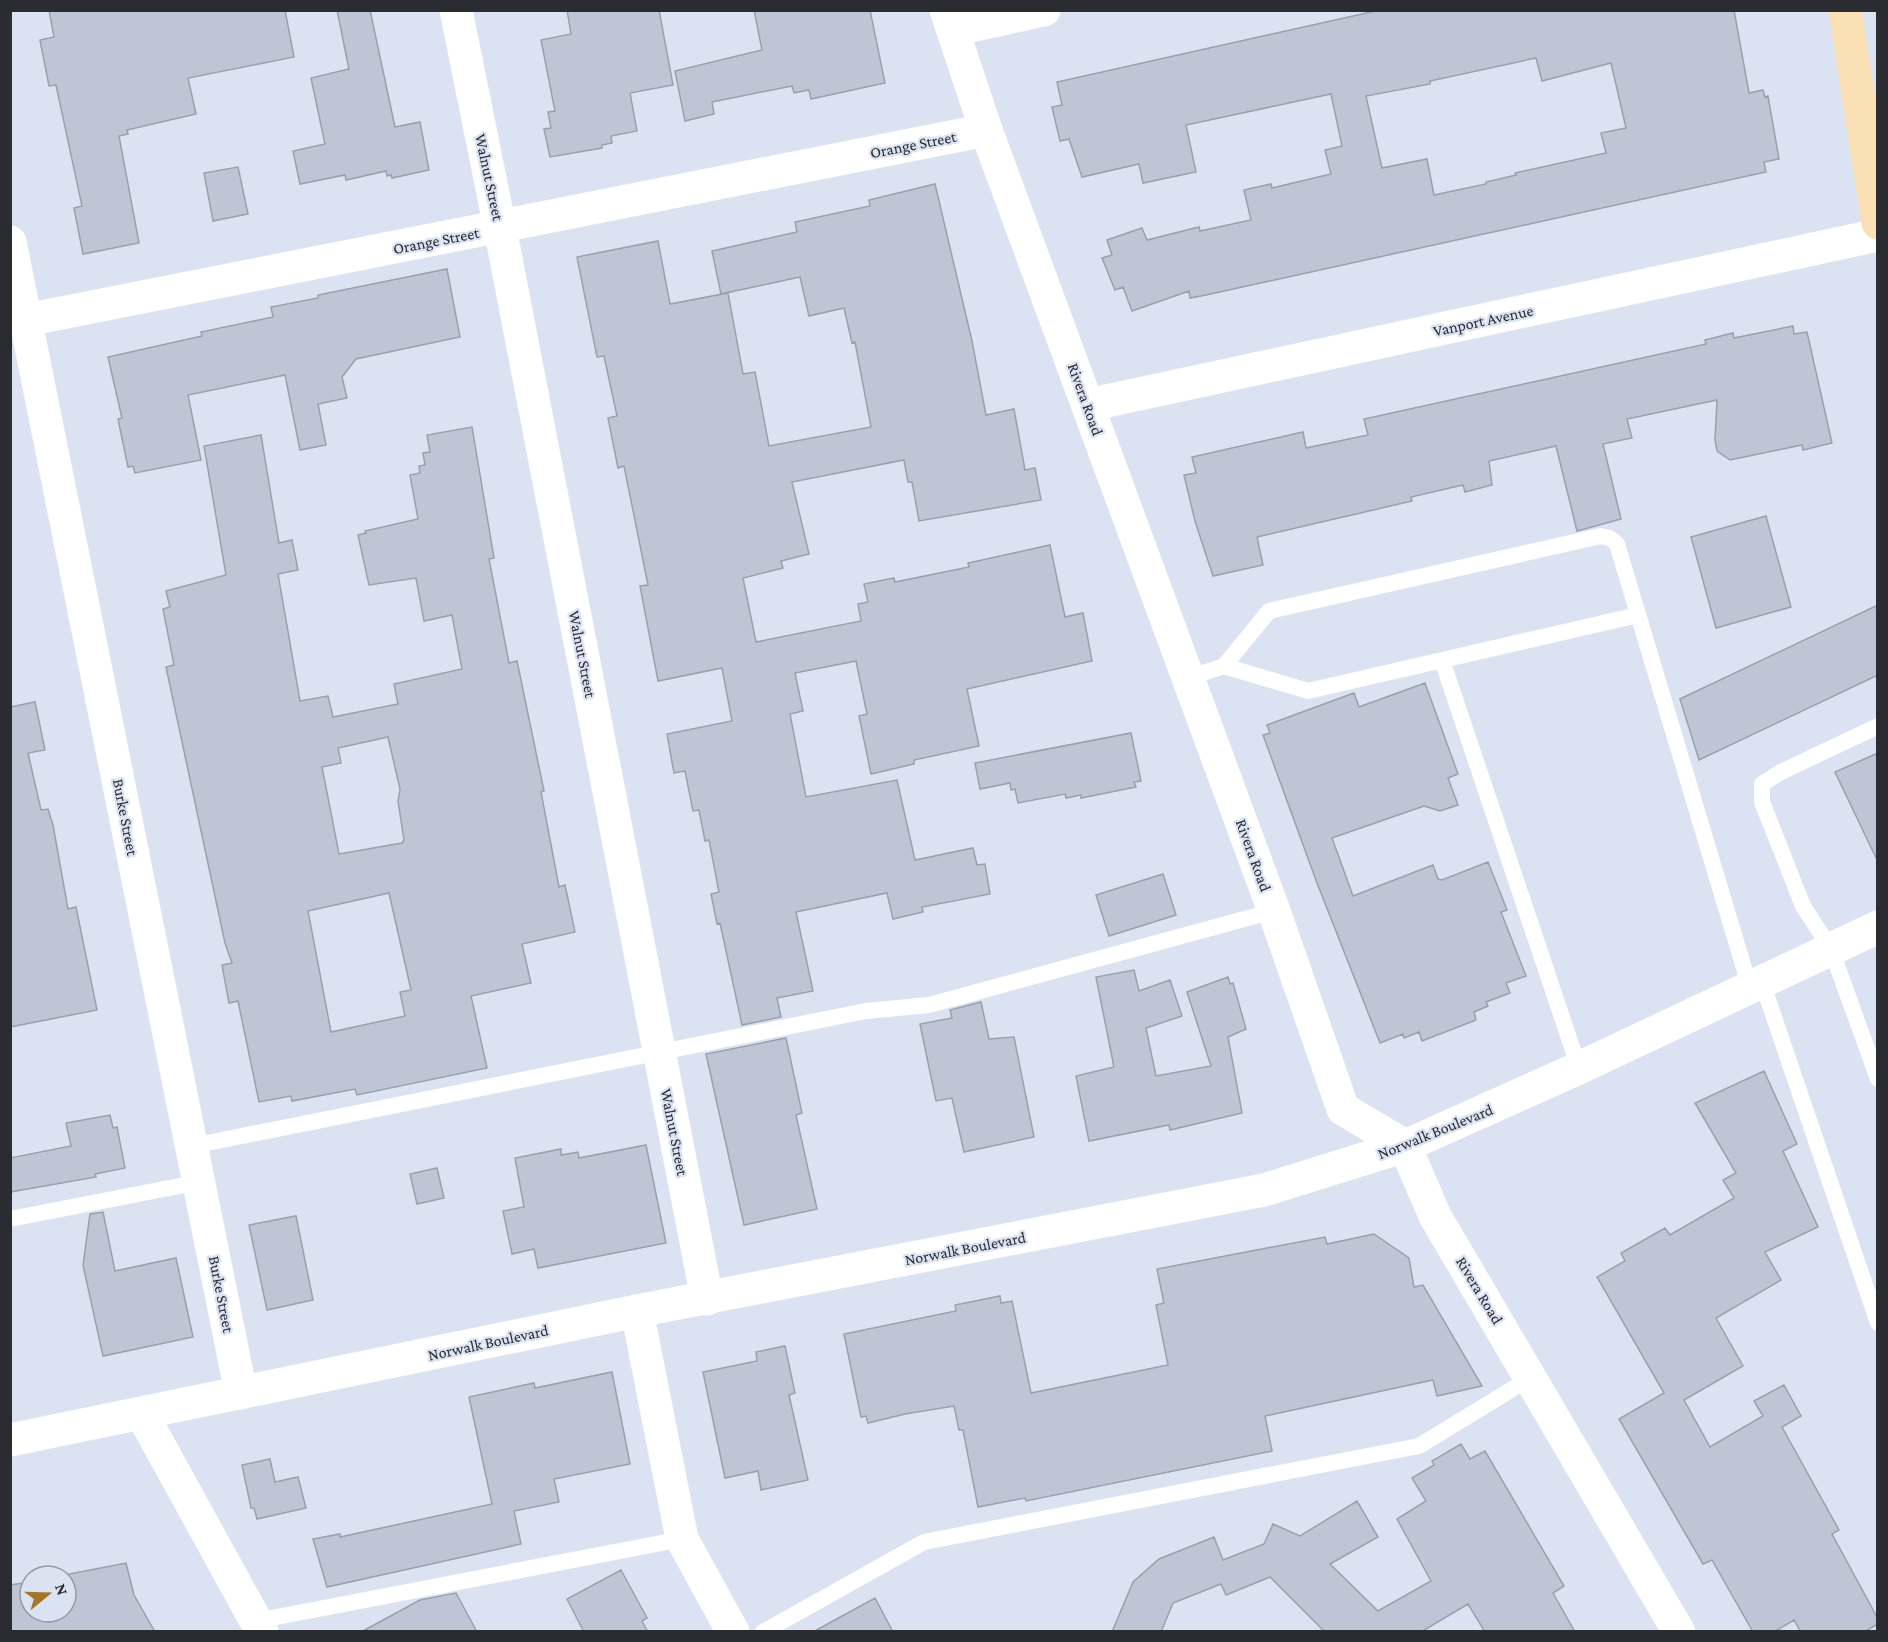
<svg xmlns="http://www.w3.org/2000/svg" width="1888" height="1642" viewBox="0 0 1888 1642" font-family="'Crimson Pro',serif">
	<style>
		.building { fill: #bec5d4; stroke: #99a0ae; stroke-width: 1.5; fill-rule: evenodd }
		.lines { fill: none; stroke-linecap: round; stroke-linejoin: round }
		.service { stroke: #fff; stroke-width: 16 }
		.minor { stroke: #fff; stroke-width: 33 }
		.tertiary { stroke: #fff; stroke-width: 33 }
		.secondary { stroke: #fff; stroke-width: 33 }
		.primary { stroke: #fbe0b6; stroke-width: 33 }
		.labels { text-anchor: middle; stroke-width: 4.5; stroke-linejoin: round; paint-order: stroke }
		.street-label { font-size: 16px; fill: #2a2c32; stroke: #dbe2f1 }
	</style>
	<rect width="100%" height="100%" fill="#dbe2f1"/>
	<path class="building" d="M 49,10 L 285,10 L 294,57 L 188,78 L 196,114 L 127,130 L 128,134 L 119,136 L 139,243 L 83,254 L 74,208 L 82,206 L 56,85 L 49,86 L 40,40 L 54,37 Z
		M 337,10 L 370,10 L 395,127 L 420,122 L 429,170 L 392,178 L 391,175 L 387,176 L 386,171 L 346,180 L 345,175 L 300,184 L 293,151 L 325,144 L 311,78 L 349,69 Z
		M 567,10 L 659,10 L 673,85 L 630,93 L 637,131 L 611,136 L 612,143 L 602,145 L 602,148 L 550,157 L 544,129 L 551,128 L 548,112 L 555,111 L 541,40 L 571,34 Z
		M 754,10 L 870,10 L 885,83 L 811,99 L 809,90 L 794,93 L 792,86 L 712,102 L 714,114 L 685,121 L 675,71 L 762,50 Z
		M 1380,10 L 1734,10 L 1749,93 L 1763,90 L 1765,97 L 1768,96 L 1779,159 L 1764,162 L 1766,172 L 1206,295 L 1190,298 L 1189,291 L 1132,311 L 1123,287 L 1115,290 L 1102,258 L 1112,255 L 1107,240 L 1142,228 L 1147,240 L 1199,227 L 1200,231 L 1251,220 L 1244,190 L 1271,184 L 1272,188 L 1331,174 L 1325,150 L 1342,146 L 1331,94 L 1186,125 L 1196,172 L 1143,183 L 1139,164 L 1082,177 L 1069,139 L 1060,141 L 1052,107 L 1062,105 L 1057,82 ZM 1536,58 L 1542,81 L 1611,63 L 1626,128 L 1601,133 L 1606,153 L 1515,173 L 1516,175 L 1486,182 L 1486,184 L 1434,195 L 1427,159 L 1382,168 L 1366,96 L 1430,84 L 1430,81 Z
		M 238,167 L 248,214 L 213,221 L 204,173 Z
		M 935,184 L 972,341 L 986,415 L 1014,409 L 1025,470 L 1035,468 L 1041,500 L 919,521 L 912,482 L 908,482 L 904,460 L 792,482 L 809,554 L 781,561 L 783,568 L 743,578 L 756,642 L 861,621 L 858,604 L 868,602 L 864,584 L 894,578 L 895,582 L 969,567 L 968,563 L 1050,545 L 1065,617 L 1083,613 L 1092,661 L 967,689 L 979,746 L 914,760 L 914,764 L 871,774 L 859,716 L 867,714 L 856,661 L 795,673 L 803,711 L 790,714 L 806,797 L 897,780 L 915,860 L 973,848 L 977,865 L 985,864 L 990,894 L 922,907 L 923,912 L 893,919 L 887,893 L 796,912 L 813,991 L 777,998 L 781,1017 L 742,1025 L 720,923 L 717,924 L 711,894 L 719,892 L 709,840 L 705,841 L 699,810 L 693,811 L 685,771 L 674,773 L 667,734 L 732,721 L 722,668 L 658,681 L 640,586 L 648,585 L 624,466 L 618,468 L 608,418 L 617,416 L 604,356 L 597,357 L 577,257 L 658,241 L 670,304 L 728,293 L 743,374 L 755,372 L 769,446 L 871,427 L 855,342 L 852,343 L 844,308 L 809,316 L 800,277 L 721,294 L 712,251 L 797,232 L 795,222 L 870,206 L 869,200 Z
		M 447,269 L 460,337 L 356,359 L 342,377 L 347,398 L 318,404 L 326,445 L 300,450 L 285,375 L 188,395 L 201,460 L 135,473 L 133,466 L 128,467 L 118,419 L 122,418 L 108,357 L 202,336 L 201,332 L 273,317 L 271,307 L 318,298 L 318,295 Z
		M 1793,326 L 1794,334 L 1807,332 L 1832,443 L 1803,450 L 1802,445 L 1730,460 L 1717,451 L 1715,440 L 1717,400 L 1627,419 L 1632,438 L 1603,444 L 1621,519 L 1577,531 L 1556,446 L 1489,461 L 1492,485 L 1465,492 L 1463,485 L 1411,497 L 1412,501 L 1257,537 L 1263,565 L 1213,576 L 1195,521 L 1184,475 L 1196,473 L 1192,457 L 1303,432 L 1306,448 L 1368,435 L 1364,419 L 1706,344 L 1705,340 L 1733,333 L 1734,338 Z
		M 472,427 L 494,558 L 489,559 L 509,663 L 517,661 L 544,791 L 541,792 L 559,887 L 565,885 L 575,932 L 522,944 L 531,983 L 471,996 L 487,1068 L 357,1095 L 355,1089 L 292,1101 L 291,1096 L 259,1102 L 238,1001 L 229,1003 L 222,965 L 232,963 L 225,943 L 166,667 L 174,665 L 163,609 L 170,607 L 166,591 L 226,575 L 204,446 L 261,435 L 279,543 L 292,540 L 298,570 L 278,574 L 300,701 L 328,696 L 333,717 L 398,704 L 394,684 L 462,669 L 452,615 L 424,621 L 416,578 L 369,585 L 358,535 L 366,533 L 365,531 L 418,519 L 410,475 L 420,473 L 419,466 L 425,465 L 423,453 L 430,452 L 427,435 ZM 388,737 L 400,789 L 398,801 L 404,840 L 402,843 L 339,854 L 322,767 L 341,763 L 338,748 ZM 389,893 L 411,990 L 400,992 L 405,1016 L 331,1032 L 308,911 Z
		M 1766,516 L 1791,607 L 1716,628 L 1691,537 Z
		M 1878,605 L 1878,675 L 1699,760 L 1680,699 Z
		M 1425,683 L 1458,774 L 1448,778 L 1458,805 L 1440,811 L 1424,806 L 1332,838 L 1353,896 L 1433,865 L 1438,879 L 1442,880 L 1488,862 L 1507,910 L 1501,912 L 1526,976 L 1506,983 L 1510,993 L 1486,1002 L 1488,1006 L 1474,1012 L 1476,1020 L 1422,1041 L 1419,1032 L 1404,1038 L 1403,1034 L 1380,1043 L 1317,883 L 1263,735 L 1270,733 L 1267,725 L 1354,693 L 1359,707 Z
		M 35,702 L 45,750 L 28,753 L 41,810 L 48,809 L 53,825 L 68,909 L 76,907 L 97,1010 L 10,1027 L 10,707 Z
		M 1131,733 L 1141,781 L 1134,782 L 1136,787 L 1081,798 L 1081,795 L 1066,798 L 1065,794 L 1018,803 L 1015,789 L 1011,790 L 1010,783 L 980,789 L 975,763 Z
		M 1878,753 L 1878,862 L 1835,772 Z
		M 1163,874 L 1176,915 L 1109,936 L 1096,895 Z
		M 1134,970 L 1139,991 L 1170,980 L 1182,1016 L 1146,1028 L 1156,1076 L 1211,1066 L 1187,992 L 1228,977 L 1230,984 L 1233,983 L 1246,1029 L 1228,1037 L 1242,1113 L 1170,1130 L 1169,1125 L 1089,1141 L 1076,1076 L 1114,1067 L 1096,977 Z
		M 981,1002 L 989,1039 L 1014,1037 L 1034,1137 L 964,1152 L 952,1098 L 936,1101 L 920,1024 L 952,1018 L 950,1010 Z
		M 786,1038 L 802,1113 L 796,1115 L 817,1209 L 744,1225 L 706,1054 Z
		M 1764,1071 L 1797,1144 L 1783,1151 L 1818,1227 L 1765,1252 L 1781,1280 L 1716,1318 L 1743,1366 L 1684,1400 L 1710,1447 L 1763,1416 L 1754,1401 L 1784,1385 L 1801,1416 L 1782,1427 L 1839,1530 L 1832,1534 L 1878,1619 L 1878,1624 L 1864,1632 L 1801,1632 L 1794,1620 L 1774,1632 L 1753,1632 L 1712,1560 L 1703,1564 L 1619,1419 L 1664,1393 L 1597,1277 L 1625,1261 L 1621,1253 L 1665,1228 L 1670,1235 L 1734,1198 L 1723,1180 L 1736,1173 L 1695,1103 Z
		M 110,1115 L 113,1128 L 117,1127 L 125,1168 L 95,1174 L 96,1177 L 10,1192 L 10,1158 L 71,1146 L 66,1123 Z
		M 646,1145 L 666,1243 L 538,1268 L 534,1249 L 512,1254 L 503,1211 L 524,1207 L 515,1158 L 561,1149 L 561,1155 L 578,1152 L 579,1158 Z
		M 437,1168 L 444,1198 L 417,1204 L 410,1174 Z
		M 103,1212 L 115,1271 L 176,1258 L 193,1337 L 103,1356 L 83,1265 L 90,1214 Z
		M 296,1216 L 313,1300 L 267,1310 L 249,1225 Z
		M 1374,1234 L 1409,1258 L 1414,1287 L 1423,1285 L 1482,1386 L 1437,1396 L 1433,1380 L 1265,1416 L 1272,1451 L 1026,1501 L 1025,1498 L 978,1507 L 963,1430 L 959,1430 L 954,1406 L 905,1414 L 868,1423 L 866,1416 L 861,1417 L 844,1334 L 956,1311 L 955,1305 L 1000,1296 L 1001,1303 L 1012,1301 L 1031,1393 L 1168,1365 L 1156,1305 L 1164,1303 L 1157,1269 L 1325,1237 L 1327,1244 Z
		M 785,1346 L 795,1393 L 789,1395 L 808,1480 L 761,1490 L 758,1471 L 725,1478 L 703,1372 L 757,1361 L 756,1352 Z
		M 612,1372 L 630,1464 L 554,1479 L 559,1502 L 514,1511 L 521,1544 L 327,1587 L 313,1539 L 340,1534 L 340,1537 L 492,1504 L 469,1397 L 534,1383 L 535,1388 Z
		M 1461,1444 L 1470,1459 L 1485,1451 L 1564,1586 L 1553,1593 L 1575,1632 L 1485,1632 L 1468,1604 L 1421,1632 L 1325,1632 L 1270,1577 L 1226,1595 L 1221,1584 L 1173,1603 L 1161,1632 L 1112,1632 L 1133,1582 L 1159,1559 L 1214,1537 L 1223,1560 L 1264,1544 L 1273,1524 L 1300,1536 L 1357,1501 L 1378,1537 L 1330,1564 L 1378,1611 L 1431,1581 L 1397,1519 L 1426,1501 L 1412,1478 L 1434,1465 L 1432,1461 Z
		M 270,1459 L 275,1482 L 298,1477 L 306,1508 L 257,1519 L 254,1508 L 251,1508 L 242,1465 Z
		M 126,1563 L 134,1595 L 155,1632 L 10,1632 L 10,1585 L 30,1582 L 30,1612 L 66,1612 L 66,1576 L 59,1576 Z
		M 621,1570 L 647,1618 L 642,1621 L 648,1632 L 584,1632 L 567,1599 Z
		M 456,1593 L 477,1632 L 361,1632 L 420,1600 Z
		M 875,1598 L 893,1632 L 813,1632 Z"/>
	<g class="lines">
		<path class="service" d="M 1442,660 L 1579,1068
			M 1224,666 L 1308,691 L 1638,615
			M 1188,678 L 1224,666 L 1269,611 L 1601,536 L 1610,538 L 1617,544 L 1750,988
			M 1878,726 L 1781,772 L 1762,784 L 1762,802 L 1803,906 L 1831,949 L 1878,1079
			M 1762,982 L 1878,1323
			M 192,1146 L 866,1011 L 929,1005 L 1274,911
			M 10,1219 L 200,1182
			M 256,1621 L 682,1539
			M 763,1632 L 924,1542 L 1419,1446 L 1532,1377"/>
		<path class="minor" d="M 456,10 L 500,228 L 707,1299
			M 953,30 L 1044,10
			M 10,242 L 241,1393
			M 26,320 L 986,130
			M 1088,405 L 1878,235
			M 1405,1146 L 1435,1216 L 1679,1632
			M 637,1311 L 682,1539 L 733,1632
			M 142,1414 L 262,1632"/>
		<path class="tertiary" d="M 946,10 L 986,130 L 1274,911 L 1343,1109 L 1405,1146"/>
		<path class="secondary" d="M 10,1440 L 637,1311 L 1264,1190 L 1405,1146 L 1579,1068 L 1878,927"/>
		<path class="primary" d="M 1845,10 L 1878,223"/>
	</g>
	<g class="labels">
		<g class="street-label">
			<text transform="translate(913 144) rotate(-11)" y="6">Orange Street</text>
			<text transform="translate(490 177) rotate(78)" y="6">Walnut Street</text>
			<text transform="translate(436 240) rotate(-11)" y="6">Orange Street</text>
			<text transform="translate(1483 320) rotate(-12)" y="6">Vanport Avenue</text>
			<text transform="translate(1086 399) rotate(70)" y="6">Rivera Road</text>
			<text transform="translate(583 654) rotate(79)" y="6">Walnut Street</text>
			<text transform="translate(126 817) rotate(79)" y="6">Burke Street</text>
			<text transform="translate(1254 855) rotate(70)" y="6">Rivera Road</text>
			<text transform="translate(1435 1131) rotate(-22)" y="6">Norwalk Boulevard</text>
			<text transform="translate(675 1132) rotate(79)" y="6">Walnut Street</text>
			<text transform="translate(965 1248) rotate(-11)" y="6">Norwalk Boulevard</text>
			<text transform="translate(1480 1290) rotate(59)" y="6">Rivera Road</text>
			<text transform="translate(222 1294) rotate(79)" y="6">Burke Street</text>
			<text transform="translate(488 1342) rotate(-12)" y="6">Norwalk Boulevard</text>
		</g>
	</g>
	<rect width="1888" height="1642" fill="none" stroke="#2a2c32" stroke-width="24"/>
	<g transform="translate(48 1594) rotate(71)"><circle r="28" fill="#dbe2f1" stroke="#9499a5" stroke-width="1.5"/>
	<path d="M0-4.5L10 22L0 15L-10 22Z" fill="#a37628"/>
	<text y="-9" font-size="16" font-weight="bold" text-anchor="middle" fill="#2a2c32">N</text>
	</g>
</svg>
